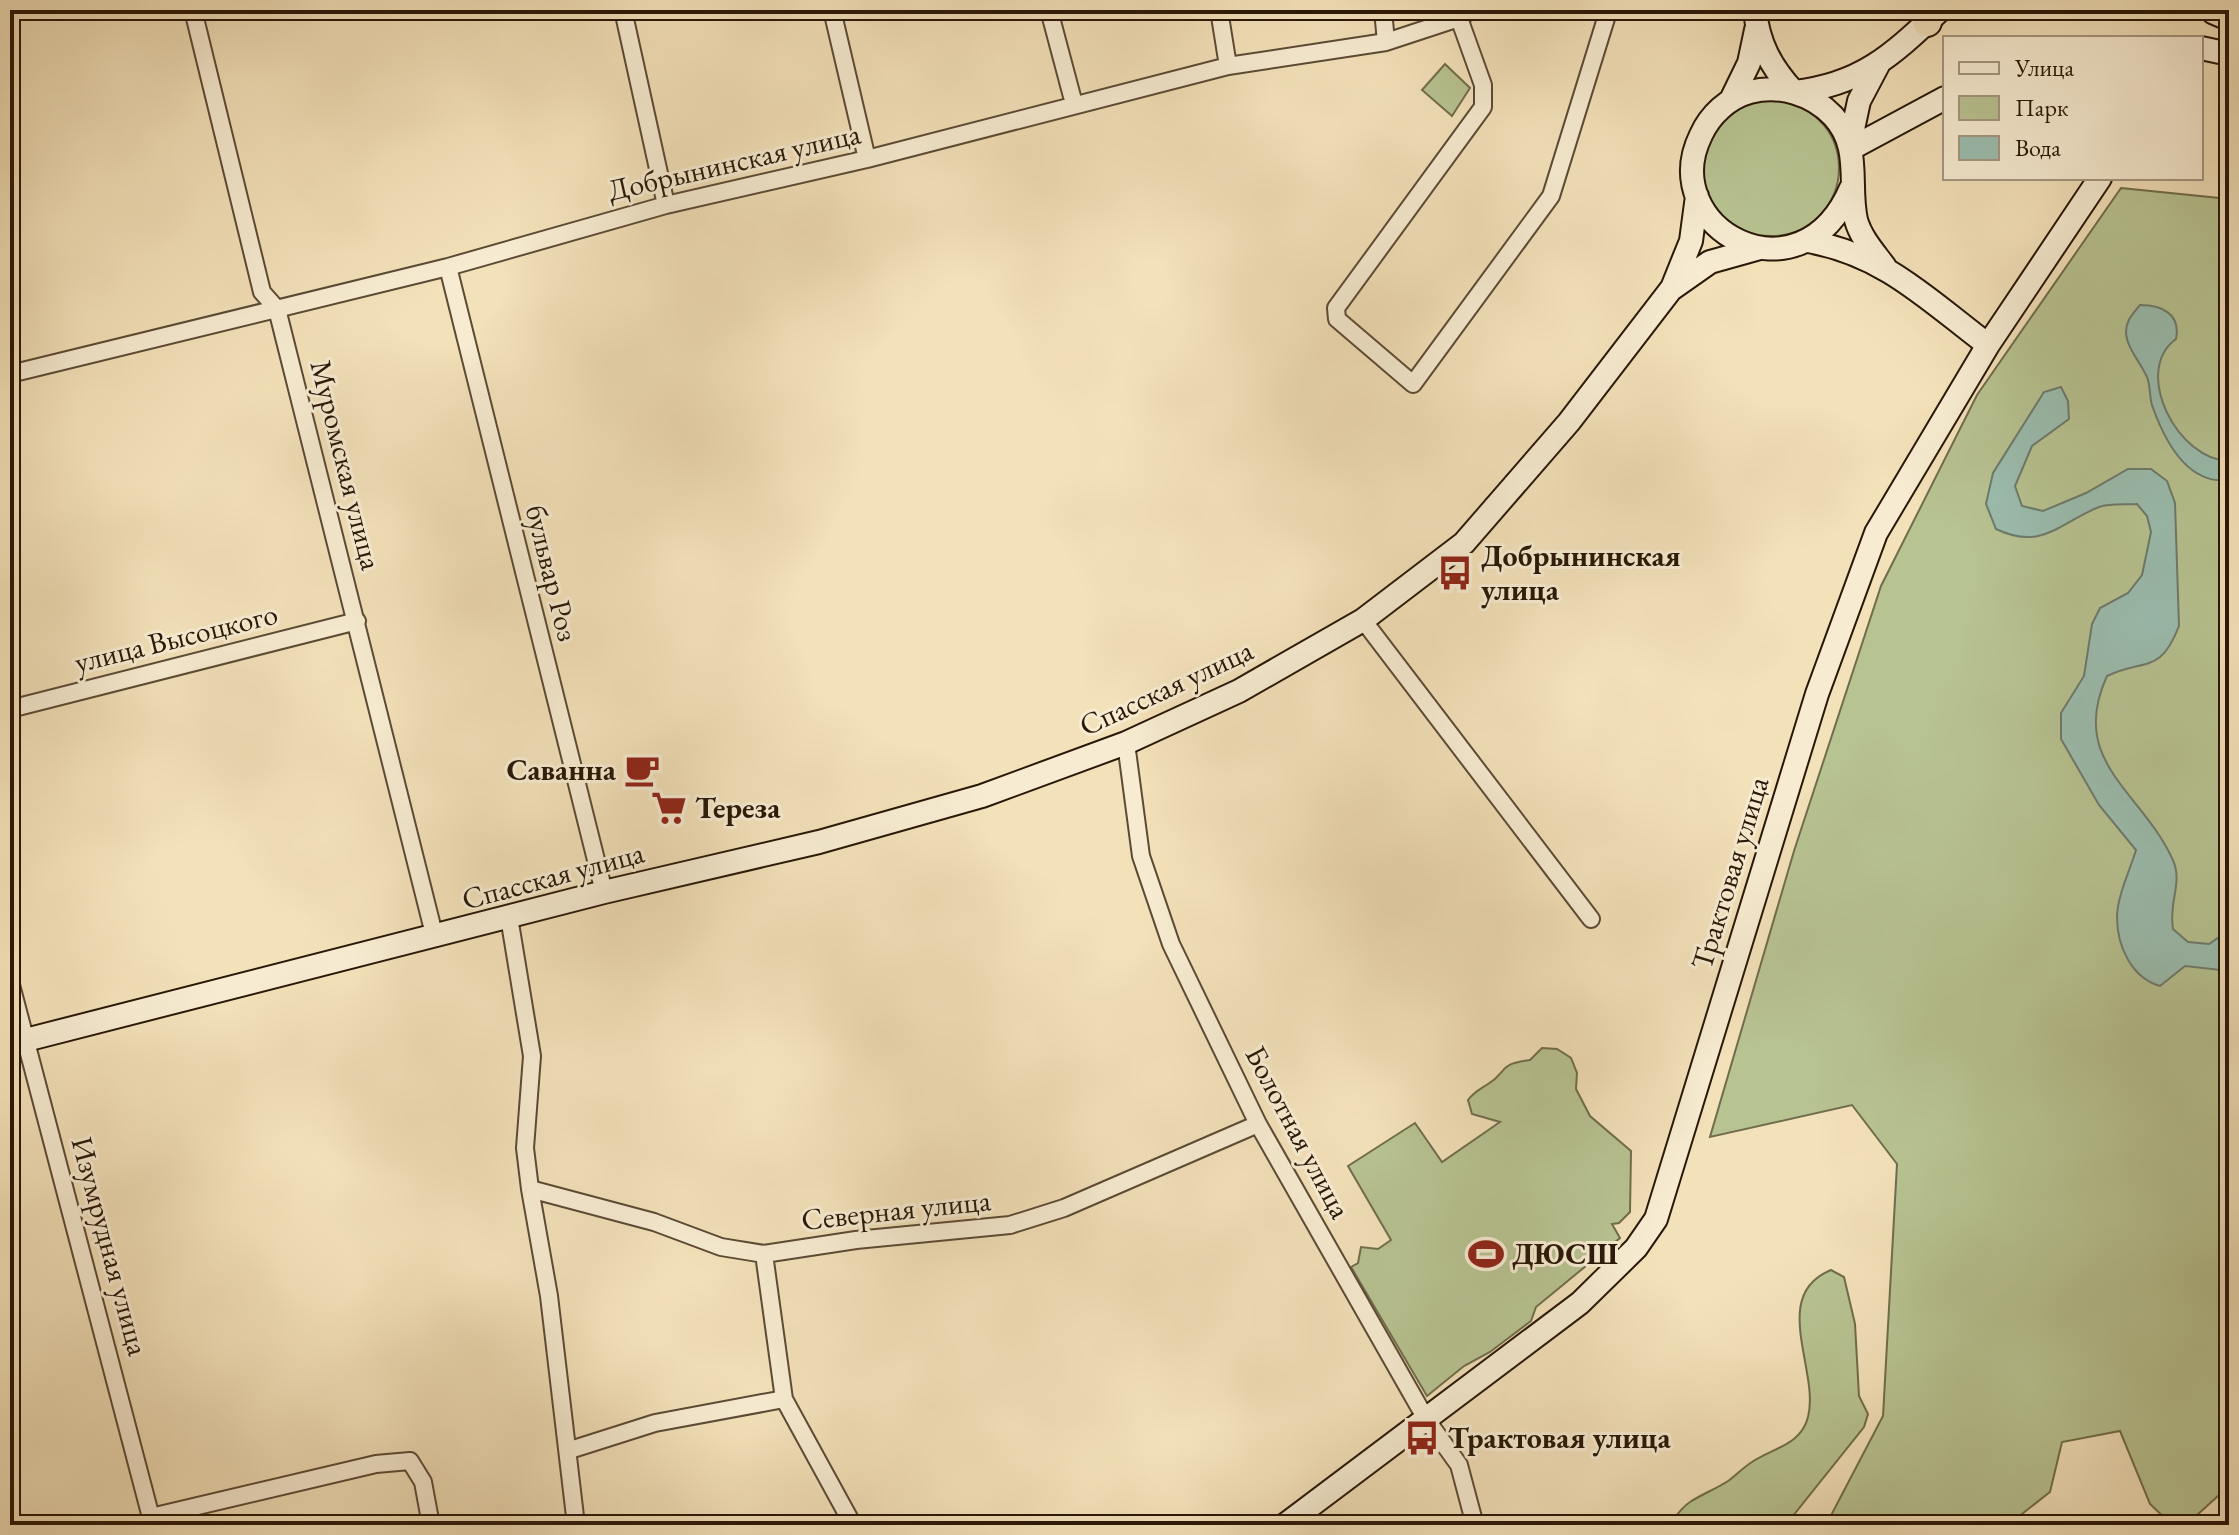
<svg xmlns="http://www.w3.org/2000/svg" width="2239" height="1535" viewBox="0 0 2239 1535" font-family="'EB Garamond',serif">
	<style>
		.green { fill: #b8c392; stroke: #706d4c; stroke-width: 2 }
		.water { fill: #9bbeb0; stroke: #6d7b6c; stroke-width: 2 }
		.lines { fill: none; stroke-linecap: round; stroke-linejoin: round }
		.street-casing { stroke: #5c4a34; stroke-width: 20 }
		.secondary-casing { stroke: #291707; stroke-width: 26 }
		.highway-casing { stroke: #291707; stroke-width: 32 }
		.street { stroke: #f7ecd2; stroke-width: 16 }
		.secondary { stroke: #f7ecd2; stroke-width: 22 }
		.highway { stroke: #f3e1ba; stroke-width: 28 }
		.labels { text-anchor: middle; stroke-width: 6; stroke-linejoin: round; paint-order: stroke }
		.street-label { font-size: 30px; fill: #291707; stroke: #f7ecd2 }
		.poi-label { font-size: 30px; font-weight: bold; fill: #291707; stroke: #f7ecd2; text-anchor: start }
	</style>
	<rect width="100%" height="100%" fill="#f3e1ba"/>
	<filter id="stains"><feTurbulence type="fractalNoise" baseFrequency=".0025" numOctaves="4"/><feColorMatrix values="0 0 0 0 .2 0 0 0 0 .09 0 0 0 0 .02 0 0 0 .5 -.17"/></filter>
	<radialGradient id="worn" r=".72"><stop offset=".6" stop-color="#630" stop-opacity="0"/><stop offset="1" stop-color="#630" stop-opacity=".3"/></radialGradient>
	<path class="green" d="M 1445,64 L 1470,88 L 1452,116 L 1422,90 Z
		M1703 168a68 68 0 1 1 136 0a68 68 0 1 1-136 0Z
		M 2121,188 L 2229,199 L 2229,1486 L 2186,1525 L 2172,1525 L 2150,1504 L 2120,1431 L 2062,1442 L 2050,1492 L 2008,1525 L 1826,1525 L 1883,1416 L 1897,1164 L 1852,1105 L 1710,1137 L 1794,851 L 1881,586 L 1977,395 Z
		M 1542,1048 L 1557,1049 L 1571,1058 L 1577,1073 L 1576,1089 L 1590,1116 L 1631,1151 L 1630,1212 L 1619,1223 L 1612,1224 L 1620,1238 L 1536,1307 L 1531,1321 L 1490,1352 L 1464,1366 L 1427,1396 L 1351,1267 L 1358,1263 L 1361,1247 L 1378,1249 L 1391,1240 L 1348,1166 L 1415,1123 L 1442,1162 L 1500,1122 L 1472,1114 L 1468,1100 C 1474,1092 1479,1090 1488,1084 C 1508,1072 1497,1064 1530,1060 Z
		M 1831,1270 L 1844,1277 L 1855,1324 L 1859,1396 L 1868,1414 L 1864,1427 L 1792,1517 L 1780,1525 L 1669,1525 C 1675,1517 1682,1507 1690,1502 C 1702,1494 1716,1489 1728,1481 C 1736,1475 1744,1467 1752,1462 C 1773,1448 1801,1445 1808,1417 C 1820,1371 1769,1295 1831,1270 Z"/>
	<path class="water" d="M 2140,305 C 2162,305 2181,314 2176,339 C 2131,372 2179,461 2229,461 L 2229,480 C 2188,485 2165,441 2153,408 C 2149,399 2151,387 2147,377 C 2141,363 2126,347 2126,332 C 2126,320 2133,314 2140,305 Z
		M 2061,387 L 2068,401 L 2069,419 L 2032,446 L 2015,486 L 2022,506 L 2043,511 L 2086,493 L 2128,469 L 2151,469 L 2167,481 L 2175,503 L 2179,626 C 2160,675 2145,658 2107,676 C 2068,761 2140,790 2172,858 C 2184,882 2168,902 2173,929 L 2188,942 L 2209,944 L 2225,933 L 2229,923 L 2229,971 L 2185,966 L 2160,986 C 2132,978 2117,947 2117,917 C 2117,897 2130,870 2136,850 L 2099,805 L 2061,739 L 2061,713 L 2084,676 L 2092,624 L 2100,608 L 2128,593 L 2142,575 L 2151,532 L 2147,516 L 2137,504 C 2125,505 2110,503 2099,507 C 2059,523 2042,551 1996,529 L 1986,504 L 1993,473 L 2044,392 Z"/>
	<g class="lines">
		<g class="street-casing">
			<path id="street" d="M 193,10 L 262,292 L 277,309 L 435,938
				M 623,10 L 666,205
				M 832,10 L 867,159
				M 1049,10 L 1074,104
				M 1219,10 L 1228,66
				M 1383,10 L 1386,42
				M 1459,18 L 1483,85 L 1483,107 L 1336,308 L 1337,319 L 1413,384 L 1551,196 L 1608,12 L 1605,10
				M 448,267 L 604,892
				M 10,374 L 448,267 L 666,205 L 867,159 L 1228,66 L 1386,42 L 1459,18 L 1471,10
				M 1363,620 L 1591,919
				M 10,709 L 357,621
				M 1126,743 L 1141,856 L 1171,944 L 1258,1124 L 1426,1419 L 1459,1465 L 1475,1525
				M 509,917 L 532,1056 L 525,1148 L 530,1189 L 654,1222 L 721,1247 L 764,1254 L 856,1240 L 1010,1225 L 1064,1208 L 1258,1124
				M 10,981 L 153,1525
				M 530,1189 L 549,1296 L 576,1525
				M 764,1254 L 784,1399 L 853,1525
				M 570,1450 L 655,1423 L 784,1399
				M 151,1517 L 376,1464 L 410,1461 L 423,1482 L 431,1525"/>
		</g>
		<g class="secondary-casing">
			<path id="secondary" d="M 1755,10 C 1758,43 1771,67 1794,92 C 1860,85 1891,56 1938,12
				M 2201,48 L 2229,54
				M 1731,100 L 1749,63 L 1756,30
				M 1850,143 L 1859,101 L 1878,65
				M 1852,148 L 1945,98
				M 1851,188 C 1800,308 1655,228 1701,135 C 1710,115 1728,98 1750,92 C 1779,84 1812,94 1833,116 C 1862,147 1848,184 1856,220 C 1861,238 1874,252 1885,267
				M 1808,241 C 1885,255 1927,299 1988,345
				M 1673,288 L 1710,262 L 1760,248
				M 10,1044 L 604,892 L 819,842 L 982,796 L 1126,743 L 1239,691 L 1363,620 L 1464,543 L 1569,422 L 1672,288 L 1691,241 L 1697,196
				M 1285,1525 L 1580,1303 L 1636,1248 L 1656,1219 L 1817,694 L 1876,533 L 1988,345 L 2100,178"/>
		</g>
		<g class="highway-casing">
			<path id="highway" d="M 2215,10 L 2229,16
				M 1927,22 L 1927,10"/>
		</g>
		<use href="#street" class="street"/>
		<use href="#secondary" class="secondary"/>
		<use href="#highway" class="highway"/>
	</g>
	<defs>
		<g id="bus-bare" transform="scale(2.76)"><path d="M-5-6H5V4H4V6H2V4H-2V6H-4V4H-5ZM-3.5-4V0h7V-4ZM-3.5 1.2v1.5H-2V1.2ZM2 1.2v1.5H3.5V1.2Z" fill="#8f2418" stroke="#f7ecd2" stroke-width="2.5" paint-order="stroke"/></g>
		<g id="cafe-bare" transform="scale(2.76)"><path d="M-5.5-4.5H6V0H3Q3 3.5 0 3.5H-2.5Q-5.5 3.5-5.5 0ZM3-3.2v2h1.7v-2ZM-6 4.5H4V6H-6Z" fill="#8f2418" stroke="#f7ecd2" stroke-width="2.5" paint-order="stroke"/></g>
		<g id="supermarket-bare" transform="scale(2.76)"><path d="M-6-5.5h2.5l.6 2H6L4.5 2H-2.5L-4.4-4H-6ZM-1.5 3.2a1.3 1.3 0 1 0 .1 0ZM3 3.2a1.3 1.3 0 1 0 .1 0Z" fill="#8f2418" stroke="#f7ecd2" stroke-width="2.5" paint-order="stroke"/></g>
		<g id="stadium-bare" transform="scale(2.76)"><path d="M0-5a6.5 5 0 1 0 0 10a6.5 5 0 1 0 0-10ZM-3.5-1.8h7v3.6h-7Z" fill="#8f2418" stroke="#f7ecd2" stroke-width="2.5" paint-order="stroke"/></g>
	</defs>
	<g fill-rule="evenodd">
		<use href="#bus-bare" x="1455" y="573"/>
		<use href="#cafe-bare" x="642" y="770"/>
		<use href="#supermarket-bare" x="669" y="808"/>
		<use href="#stadium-bare" x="1486" y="1254"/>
		<use href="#bus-bare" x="1422" y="1438"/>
	</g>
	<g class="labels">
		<g class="street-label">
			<text transform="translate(734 162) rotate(-13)" y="10">Добрынинская улица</text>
			<text transform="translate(346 465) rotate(76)" y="10">Муромская улица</text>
			<text transform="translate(552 573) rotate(76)" y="10">бульвар Роз</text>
			<text transform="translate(176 638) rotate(-14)" y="10">улица Высоцкого</text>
			<text transform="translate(1166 688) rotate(-25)" y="10">Спасская улица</text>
			<text transform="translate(1730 873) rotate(-73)" y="10">Трактовая улица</text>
			<text transform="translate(553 876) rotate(-15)" y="10">Спасская улица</text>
			<text transform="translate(1298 1132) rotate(62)" y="10">Болотная улица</text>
			<text transform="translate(896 1210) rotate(-6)" y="10">Северная улица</text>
			<text transform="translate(110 1246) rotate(75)" y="10">Изумрудная улица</text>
		</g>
		<g class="poi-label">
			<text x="1481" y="566">Добрынинская<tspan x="1481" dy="34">улица</tspan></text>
			<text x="616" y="780" text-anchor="end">Саванна</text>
			<text x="695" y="818">Тереза</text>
			<text x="1512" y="1264">ДЮСШ</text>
			<text x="1448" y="1448">Трактовая улица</text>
		</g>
	</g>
	<rect width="2239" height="1535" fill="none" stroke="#f3e1ba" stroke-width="40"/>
	<rect x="12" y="12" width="2215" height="1511" fill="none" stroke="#291707" stroke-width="4"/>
	<rect x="20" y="20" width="2199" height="1495" fill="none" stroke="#291707" stroke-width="2"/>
	<rect x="1943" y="36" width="260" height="144" fill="#f7ecd2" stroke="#a59781" stroke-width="2"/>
	<rect x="1959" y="62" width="40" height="12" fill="#f7ecd2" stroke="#a59781" stroke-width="2"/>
	<text x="2015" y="76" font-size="24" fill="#291707">Улица</text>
	<rect x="1959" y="96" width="40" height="24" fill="#b8c392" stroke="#a59781" stroke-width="2"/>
	<text x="2015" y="116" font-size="24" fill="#291707">Парк</text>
	<rect x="1959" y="136" width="40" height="24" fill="#9bbeb0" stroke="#a59781" stroke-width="2"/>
	<text x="2015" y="156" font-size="24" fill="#291707">Вода</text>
	<rect width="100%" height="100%" filter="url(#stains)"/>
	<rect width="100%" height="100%" fill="url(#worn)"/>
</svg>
